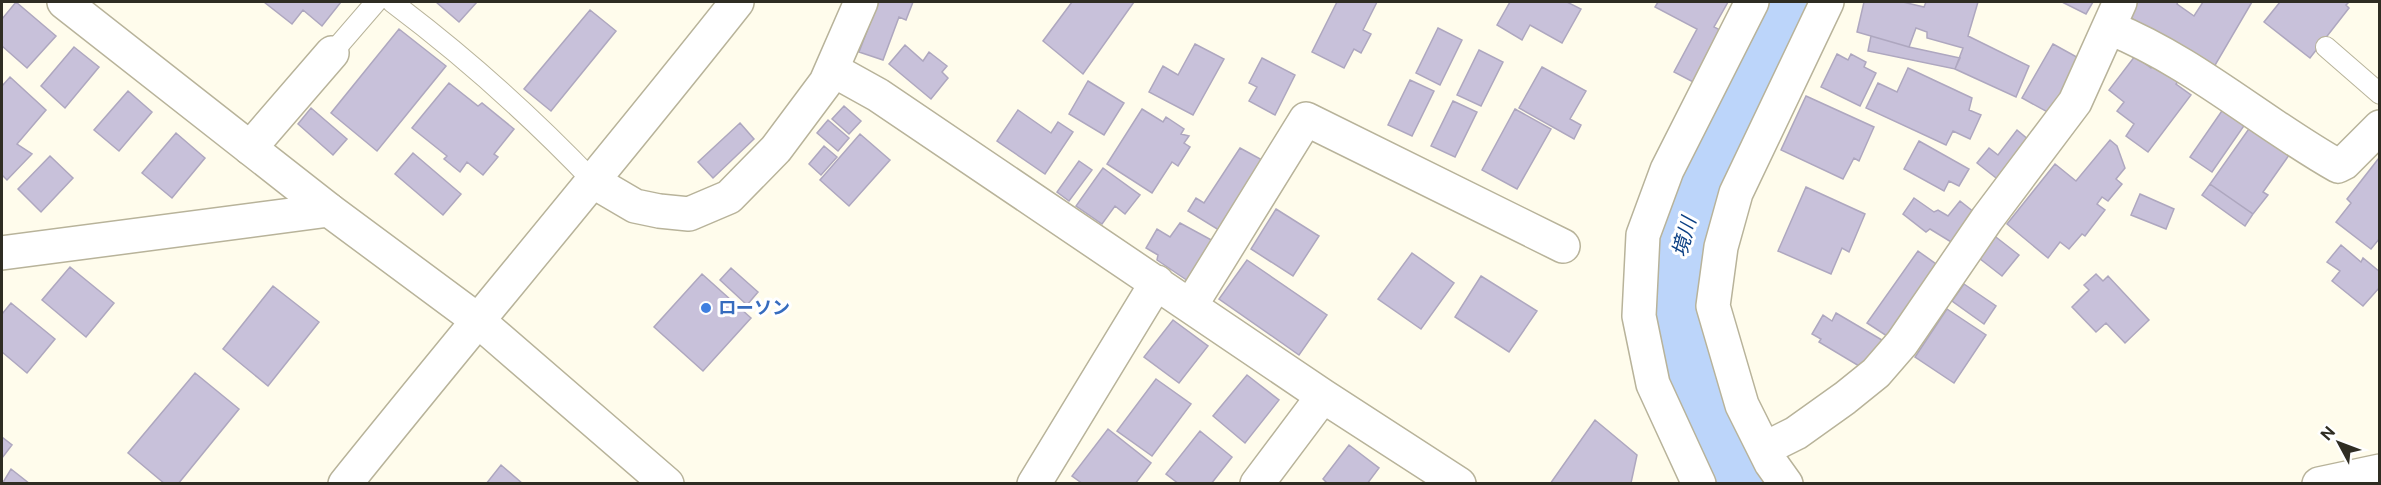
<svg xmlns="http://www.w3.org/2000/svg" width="2381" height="485" viewBox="0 0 2381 485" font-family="'Public Sans','Noto Sans JP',sans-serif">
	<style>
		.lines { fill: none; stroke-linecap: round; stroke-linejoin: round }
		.river { stroke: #bcd5fa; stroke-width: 64 }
		.building { fill: #c8c1da; stroke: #aea7bf; stroke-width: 1.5 }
		.service-casing { stroke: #b8b39a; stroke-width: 22 }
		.minor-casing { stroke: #b8b39a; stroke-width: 36 }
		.tertiary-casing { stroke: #b8b39a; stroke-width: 36 }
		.service { stroke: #fff; stroke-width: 20 }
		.minor { stroke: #fff; stroke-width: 33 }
		.tertiary { stroke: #fff; stroke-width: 33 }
		.shop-dot { fill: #3f7fe0; stroke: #fff; stroke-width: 2 }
		.labels { text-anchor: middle; stroke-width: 6; stroke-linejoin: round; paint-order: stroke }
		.shop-label { font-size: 18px; font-weight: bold; fill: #366cbe; stroke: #fff; text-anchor: start }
		.water-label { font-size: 20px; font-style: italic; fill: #0c4084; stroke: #fff }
	</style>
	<rect width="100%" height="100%" fill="#fffcec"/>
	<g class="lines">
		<path class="river" d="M 1739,484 L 1713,437 L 1677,337 L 1676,269 L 1688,216 L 1794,2"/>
	</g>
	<path class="building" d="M 16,2 L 56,36 L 27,68 L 2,46 L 2,19 Z
		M 264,2 L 341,2 L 322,26 L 303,10 L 292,24 Z
		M 436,2 L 477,2 L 459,22 Z
		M 878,2 L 913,2 L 906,20 L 899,17 L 883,60 L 859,52 Z
		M 1072,2 L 1134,2 L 1083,74 L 1043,41 Z
		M 1337,2 L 1377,2 L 1363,30 L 1371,34 L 1361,53 L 1354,49 L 1344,68 L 1312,52 Z
		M 1510,2 L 1567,2 L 1581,9 L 1562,43 L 1530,25 L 1522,40 L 1497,25 Z
		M 1658,2 L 1728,2 L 1714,27 L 1724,32 L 1697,84 L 1674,72 L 1697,29 L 1655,7 Z
		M 1864,2 L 1903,2 L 1924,7 L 1926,2 L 1978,2 L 1968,36 L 2029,66 L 2016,97 L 1955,69 L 1963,48 L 1927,38 L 1927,32 L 1916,28 L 1909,47 L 1857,32 Z
		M 2062,2 L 2093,2 L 2086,14 Z
		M 2135,2 L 2178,2 L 2177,4 L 2194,16 L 2203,2 L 2252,2 L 2214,67 L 2129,17 Z
		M 2280,2 L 2349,2 L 2346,5 L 2349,8 L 2310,58 L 2264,22 Z
		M 590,10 L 616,31 L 551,111 L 524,89 Z
		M 1438,28 L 1462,40 L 1440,85 L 1416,73 Z
		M 399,29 L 446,66 L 377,151 L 331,113 Z
		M 1871,36 L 1909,47 L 1960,58 L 1955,69 L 1868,51 Z
		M 1195,44 L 1224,59 L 1193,115 L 1149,92 L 1163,66 L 1178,75 Z
		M 2053,44 L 2084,61 L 2053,115 L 2022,98 Z
		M 905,45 L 923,61 L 929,52 L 947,66 L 942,72 L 948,78 L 931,99 L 889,64 Z
		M 74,47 L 99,67 L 65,108 L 41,86 Z
		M 1479,50 L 1503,62 L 1481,106 L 1457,95 Z
		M 1837,54 L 1848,60 L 1851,54 L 1866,62 L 1864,67 L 1876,73 L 1860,106 L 1821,87 Z
		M 2135,56 L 2151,68 L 2157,61 L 2180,79 L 2176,84 L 2191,95 L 2148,152 L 2126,136 L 2134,124 L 2117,111 L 2124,102 L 2109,90 Z
		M 1262,58 L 1295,75 L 1275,115 L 1249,101 L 1257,87 L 1249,83 Z
		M 1542,67 L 1586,91 L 1570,119 L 1581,125 L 1574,139 L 1519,108 Z
		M 1908,68 L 1972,98 L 1969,110 L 1981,115 L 1970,139 L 1953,131 L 1946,145 L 1866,108 L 1878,83 L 1897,92 Z
		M 10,77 L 46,110 L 17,144 L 32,154 L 7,180 L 2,175 L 2,86 Z
		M 1410,80 L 1434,91 L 1412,136 L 1388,125 Z
		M 1088,81 L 1124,103 L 1104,135 L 1069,114 Z
		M 449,83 L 478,106 L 482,103 L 514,129 L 494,154 L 498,157 L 483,175 L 467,162 L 460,172 L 444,159 L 447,156 L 412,128 Z
		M 128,91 L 152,112 L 119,151 L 94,130 Z
		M 1806,96 L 1874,127 L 1859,161 L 1854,158 L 1843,179 L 1781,150 Z
		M 1453,101 L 1477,112 L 1455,157 L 1431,146 Z
		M 2226,105 L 2248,120 L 2212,172 L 2190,157 Z
		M 844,106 L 861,121 L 849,134 L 832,119 Z
		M 311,108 L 347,139 L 333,155 L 298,124 Z
		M 1142,109 L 1163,122 L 1166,117 L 1184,129 L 1181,134 L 1189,136 L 1184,143 L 1190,147 L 1178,166 L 1172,162 L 1152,193 L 1107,164 Z
		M 1515,109 L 1551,129 L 1517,189 L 1482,170 Z
		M 1018,110 L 1051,133 L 1058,122 L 1073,132 L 1045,174 L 997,141 Z
		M 828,120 L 849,138 L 838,151 L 817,133 Z
		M 740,123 L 754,139 L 713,178 L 698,162 Z
		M 2253,123 L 2292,151 L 2263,192 L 2268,195 L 2253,214 L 2210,184 Z
		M 2017,130 L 2035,145 L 2005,185 L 1977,163 L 1989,148 L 1998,155 Z
		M 176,133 L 205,158 L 172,198 L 142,173 Z
		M 860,134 L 890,160 L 849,206 L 820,180 Z
		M 2110,140 L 2117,146 L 2125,168 L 2116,179 L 2122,184 L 2108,201 L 2102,197 L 2097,204 L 2105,210 L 2085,236 L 2082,234 L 2069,249 L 2060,242 L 2048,258 L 2007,224 L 2055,164 L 2076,181 Z
		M 1919,141 L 1969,169 L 1959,186 L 1949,181 L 1944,191 L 1904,169 Z
		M 824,146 L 837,157 L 821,175 L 809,164 Z
		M 1240,148 L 1264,161 L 1222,232 L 1188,211 L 1196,198 L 1204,203 Z
		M 413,153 L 461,194 L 443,215 L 395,174 Z
		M 50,156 L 73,178 L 41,212 L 18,189 Z
		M 2379,158 L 2380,238 L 2371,249 L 2336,222 L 2351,203 L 2347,199 Z
		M 1079,161 L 1092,170 L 1069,201 L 1057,192 Z
		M 1103,168 L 1140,195 L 1125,214 L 1115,206 L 1102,224 L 1076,206 Z
		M 2210,184 L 2253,214 L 2245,226 L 2202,195 Z
		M 1806,187 L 1865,214 L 1849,252 L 1842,248 L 1831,274 L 1778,251 Z
		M 2140,194 L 2174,209 L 2166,229 L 2131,215 Z
		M 1914,198 L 1934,212 L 1938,210 L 1948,216 L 1960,201 L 1979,216 L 1956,245 L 1930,229 L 1926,232 L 1903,214 Z
		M 1276,209 L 1319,236 L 1293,276 L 1251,249 Z
		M 1180,223 L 1217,243 L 1191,283 L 1157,260 L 1158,255 L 1146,248 L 1157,229 L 1170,237 Z
		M 1992,234 L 2019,255 L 2002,276 L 1975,255 Z
		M 2341,245 L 2361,262 L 2363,258 L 2380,272 L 2380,287 L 2363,306 L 2332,281 L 2340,271 L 2327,262 Z
		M 1918,251 L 1943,269 L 1893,340 L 1867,323 Z
		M 1412,253 L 1454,283 L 1421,329 L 1378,299 Z
		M 1247,260 L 1327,315 L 1299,355 L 1219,299 Z
		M 70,267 L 114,303 L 86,337 L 42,300 Z
		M 731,268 L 758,292 L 747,305 L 720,280 Z
		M 702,274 L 751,318 L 703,371 L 654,327 Z
		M 2096,274 L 2103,281 L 2108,276 L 2149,320 L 2125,343 L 2106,323 L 2096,332 L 2072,307 L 2089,290 L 2084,285 Z
		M 1481,276 L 1537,311 L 1509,352 L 1455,317 Z
		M 1964,284 L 1996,306 L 1984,324 L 1952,301 Z
		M 273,286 L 319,322 L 268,386 L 223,349 Z
		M 11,303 L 55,339 L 27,373 L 2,352 L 2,314 Z
		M 1947,309 L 1986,335 L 1954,383 L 1915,357 Z
		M 1836,313 L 1882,340 L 1864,369 L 1819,342 L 1821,339 L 1812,334 L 1823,315 L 1832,321 Z
		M 1173,320 L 1208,346 L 1179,383 L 1144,357 Z
		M 195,373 L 239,409 L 178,484 L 165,484 L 128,453 Z
		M 1247,375 L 1279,400 L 1245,443 L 1213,416 Z
		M 1156,379 L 1191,404 L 1152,456 L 1117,431 Z
		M 1595,420 L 1637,455 L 1631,483 L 1550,484 Z
		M 1108,429 L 1151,463 L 1135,484 L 1083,484 L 1072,476 Z
		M 1200,431 L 1232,457 L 1211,484 L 1179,484 L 1166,474 Z
		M 2,437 L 12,445 L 2,458 Z
		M 1349,445 L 1379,468 L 1367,484 L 1328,484 L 1323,479 Z
		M 501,465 L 523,484 L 486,484 Z
		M 11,469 L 30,484 L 2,484 Z"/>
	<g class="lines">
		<g class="service-casing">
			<path id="service" d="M 392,2 C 464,56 531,116 594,182
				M 2326,47 L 2380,94
				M 332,53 L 376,2"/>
		</g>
		<g class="minor-casing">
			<path id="minor" d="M 2110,28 C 2194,62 2260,122 2338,166 L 2344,163 L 2380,127
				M 833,70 L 878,95 L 1323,396 L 1459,484
				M 250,148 L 332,53
				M 594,182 L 635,206 L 659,211 L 689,214 L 729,197 L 776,149 L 826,82 L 861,2
				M 2,253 L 329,210
				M 1191,305 L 1306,119 L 1563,246
				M 1764,449 L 1796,433 L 1845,398 L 1876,373 L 1902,343 L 1987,219 L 2075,102 L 2120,2
				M 1034,484 L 1157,282
				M 1257,484 L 1323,396
				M 1699,484 L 1653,384 L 1639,316 L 1643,235 L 1667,170 L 1752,2
				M 1786,484 L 1771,463 L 1742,405 L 1713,306 L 1721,247 L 1736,193 L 1827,2
				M 2319,484 L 2380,471"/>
		</g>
		<g class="tertiary-casing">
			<path id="tertiary" d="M 64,2 L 329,210 L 476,319 L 667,484
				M 345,484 C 475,322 609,164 737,2"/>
		</g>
		<use href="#service" class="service"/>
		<use href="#minor" class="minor"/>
		<use href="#tertiary" class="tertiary"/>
	</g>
	<circle class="shop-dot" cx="706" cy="308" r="6"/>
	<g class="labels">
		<g class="shop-label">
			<text x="718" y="314">ローソン</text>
		</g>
		<g class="water-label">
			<text transform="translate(1684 237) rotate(-75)" y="7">境川</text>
		</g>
	</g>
	<rect width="2381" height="485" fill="none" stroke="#2f2d23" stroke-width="6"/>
	<g transform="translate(2339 443) rotate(311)" stroke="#ffffff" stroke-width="4.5" paint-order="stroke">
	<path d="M0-4.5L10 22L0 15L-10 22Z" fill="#2f2d23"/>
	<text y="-9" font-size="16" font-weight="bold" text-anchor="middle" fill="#2f2d23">N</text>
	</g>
</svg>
